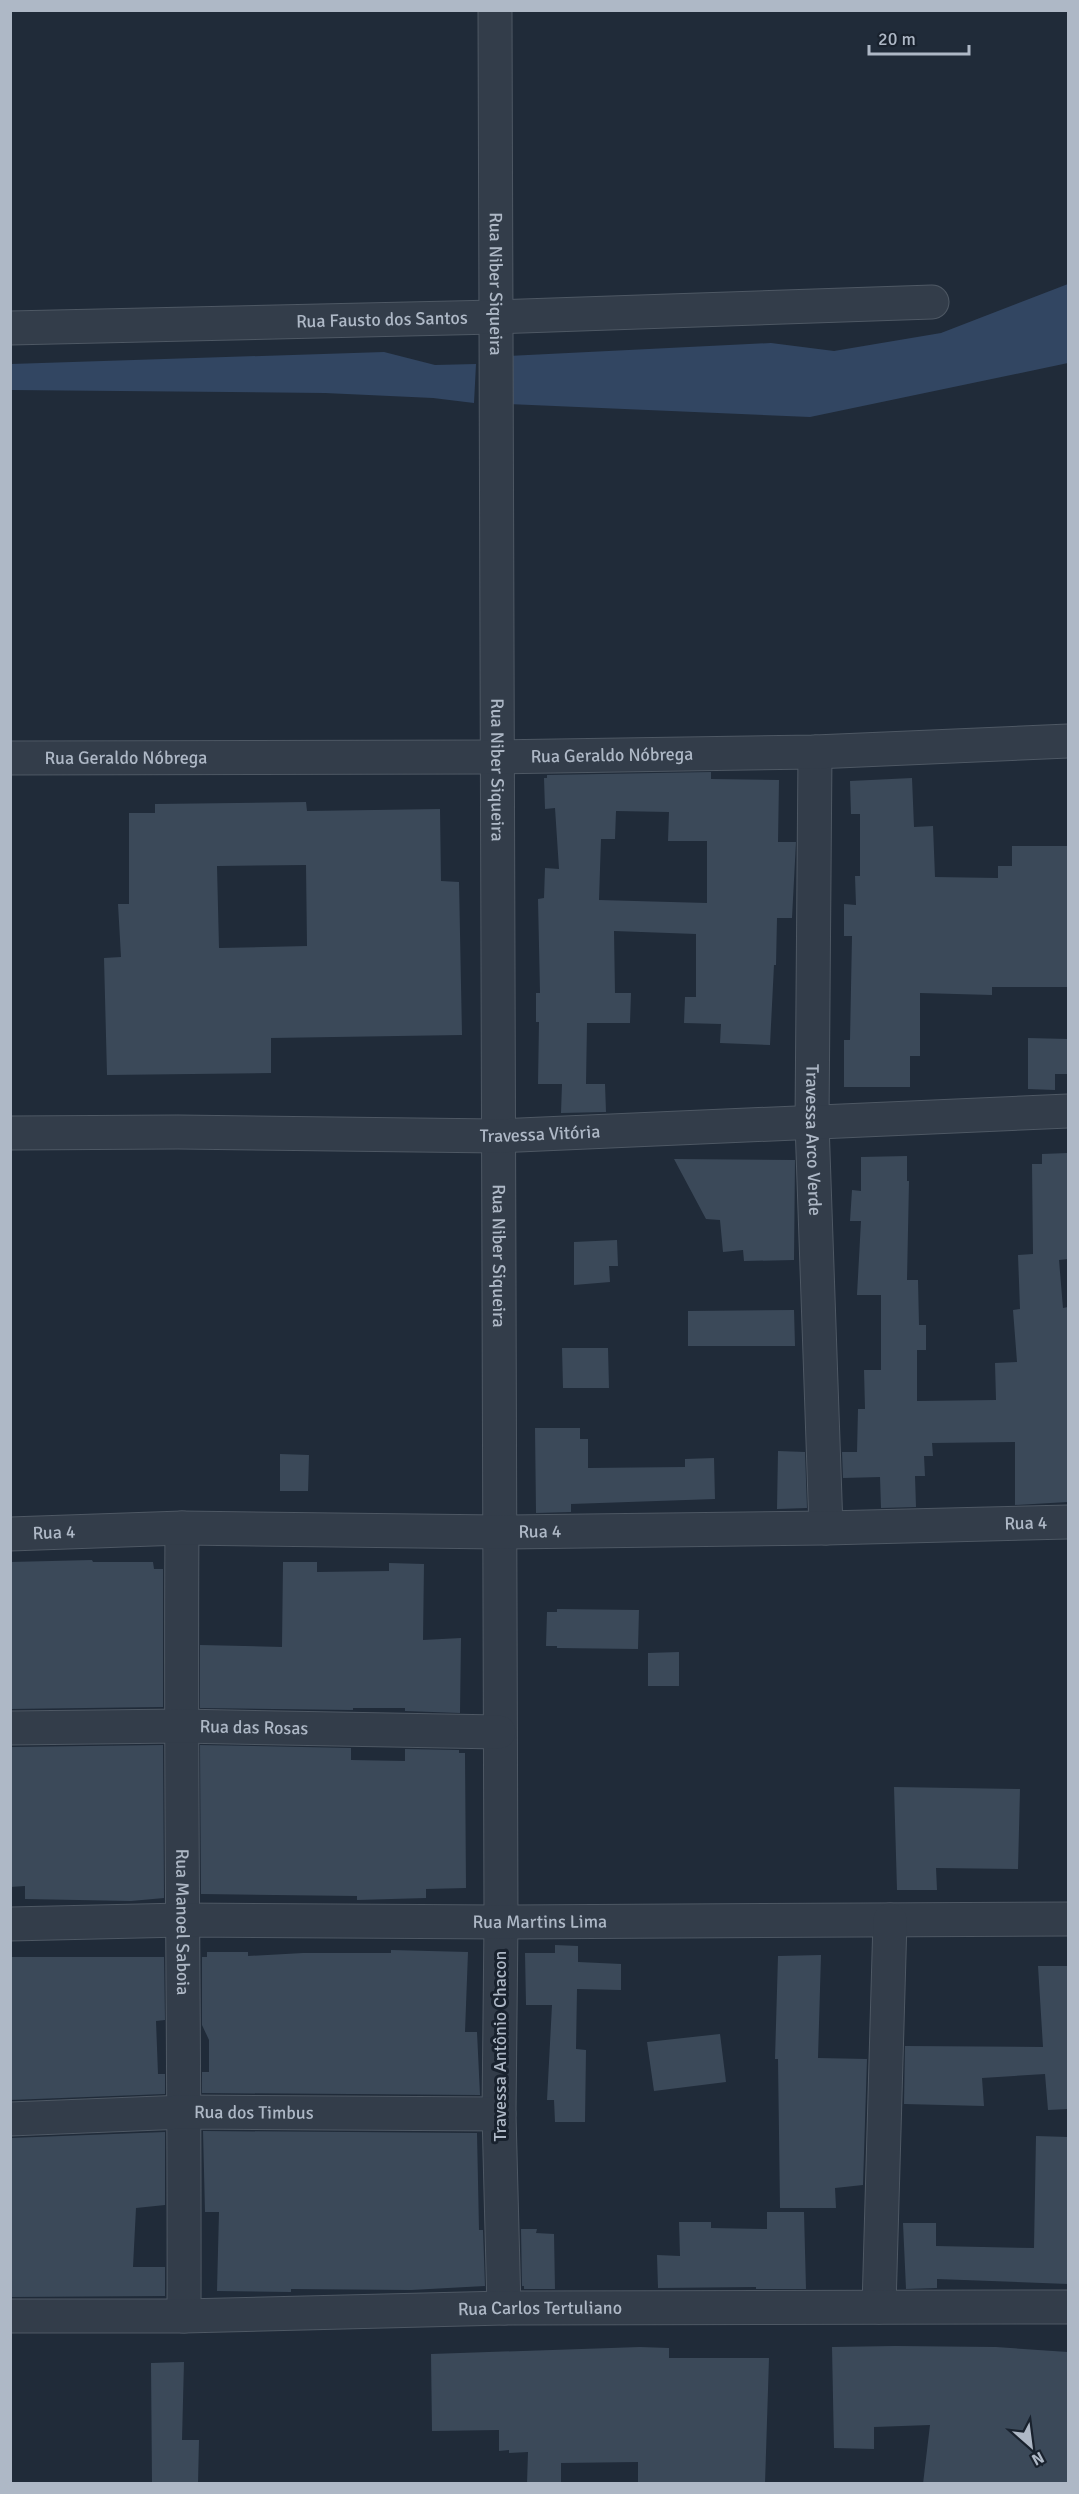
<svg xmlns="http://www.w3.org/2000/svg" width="1079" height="2494" viewBox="0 0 1079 2494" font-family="Signika,sans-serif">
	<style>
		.water { fill: #324662 }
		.building { fill: #3b4959; fill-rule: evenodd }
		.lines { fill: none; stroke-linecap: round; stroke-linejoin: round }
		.minor-casing { stroke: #4e5864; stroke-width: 35 }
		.minor { stroke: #333d4a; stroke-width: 33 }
		.labels { text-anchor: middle; stroke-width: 6; stroke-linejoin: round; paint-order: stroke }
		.street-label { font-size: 18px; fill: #aeb8c6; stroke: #19222e }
	</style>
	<rect width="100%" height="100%" fill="#202b39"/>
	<path class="water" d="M 1068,284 L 1068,363 L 810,417 L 507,404 L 508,356 L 771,343 L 834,351 L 941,333 Z
		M 384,352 L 435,365 L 476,364 L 474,403 L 433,398 L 325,393 L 11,390 L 11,364 Z"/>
	<path class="building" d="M 711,772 L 711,779 L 779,780 L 778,842 L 796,842 L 792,918 L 777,918 L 776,965 L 774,965 L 770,1045 L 720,1043 L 721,1024 L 684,1023 L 685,997 L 696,997 L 696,934 L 614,931 L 615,993 L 631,993 L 630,1023 L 587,1023 L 586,1084 L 538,1084 L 539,1022 L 536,1022 L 536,993 L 540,993 L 538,899 L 544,898 L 545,868 L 559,869 L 555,808 L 545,809 L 544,778 L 547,778 L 547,775 ZM 616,811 L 669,812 L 668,841 L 707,841 L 707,903 L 599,900 L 601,839 L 615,839 Z
		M 912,778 L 914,827 L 933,826 L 935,877 L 998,878 L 998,866 L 1012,866 L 1012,846 L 1068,846 L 1068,987 L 992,987 L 992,995 L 920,993 L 920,1056 L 910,1056 L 910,1087 L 844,1087 L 844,1040 L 850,1040 L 852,936 L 844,936 L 844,904 L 856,905 L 855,876 L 860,876 L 860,814 L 851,814 L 850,781 Z
		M 306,802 L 307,811 L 440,809 L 441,881 L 459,882 L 462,1035 L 271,1038 L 271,1073 L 107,1075 L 104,958 L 121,957 L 118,904 L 129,904 L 129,813 L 155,813 L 155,804 ZM 306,865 L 307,946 L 219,948 L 217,866 Z
		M 1028,1038 L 1068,1039 L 1068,1074 L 1055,1074 L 1055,1090 L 1028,1089 Z
		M 562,1084 L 605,1084 L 606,1112 L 561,1113 Z
		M 1068,1153 L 1068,1259 L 1059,1260 L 1063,1308 L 1068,1307 L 1068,1502 L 1015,1505 L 1015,1442 L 932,1443 L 933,1456 L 924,1456 L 925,1476 L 915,1476 L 916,1507 L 881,1508 L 880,1477 L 843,1478 L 842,1452 L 857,1452 L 858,1409 L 865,1409 L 864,1370 L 881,1370 L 881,1295 L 857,1295 L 861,1221 L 850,1221 L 852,1190 L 861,1191 L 861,1157 L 907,1156 L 907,1181 L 909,1181 L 907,1280 L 918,1280 L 919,1325 L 926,1325 L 926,1350 L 917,1350 L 917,1401 L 996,1400 L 995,1363 L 1017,1362 L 1013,1310 L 1020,1309 L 1018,1255 L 1033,1254 L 1032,1164 L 1042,1164 L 1042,1154 Z
		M 674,1159 L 795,1160 L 794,1260 L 744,1261 L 743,1250 L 723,1252 L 720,1220 L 706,1219 Z
		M 617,1240 L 618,1266 L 609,1266 L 610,1282 L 574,1285 L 574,1242 Z
		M 794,1310 L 795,1346 L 688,1346 L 688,1311 Z
		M 562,1348 L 608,1348 L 609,1388 L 563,1388 Z
		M 535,1428 L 580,1428 L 580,1439 L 588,1439 L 588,1468 L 685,1467 L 685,1459 L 714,1458 L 715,1499 L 571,1504 L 571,1512 L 536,1513 Z
		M 778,1451 L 805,1452 L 807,1508 L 777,1509 Z
		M 280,1454 L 309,1455 L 308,1491 L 280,1491 Z
		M 92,1560 L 93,1562 L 153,1562 L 154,1569 L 163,1569 L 163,1707 L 10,1709 L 10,1562 Z
		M 283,1562 L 317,1562 L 317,1572 L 389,1571 L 389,1563 L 424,1564 L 423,1640 L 461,1638 L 460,1713 L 405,1711 L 405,1708 L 353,1708 L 353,1710 L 200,1708 L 200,1645 L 282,1647 Z
		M 557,1609 L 639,1610 L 638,1649 L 557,1648 L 557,1646 L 546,1646 L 547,1612 L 557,1612 Z
		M 679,1652 L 679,1686 L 648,1686 L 648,1653 Z
		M 163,1745 L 164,1898 L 131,1901 L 25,1899 L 25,1886 L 10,1887 L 10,1747 Z
		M 200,1745 L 351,1748 L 351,1760 L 405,1761 L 405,1749 L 459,1750 L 459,1753 L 465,1753 L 466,1888 L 426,1889 L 426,1898 L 357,1900 L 357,1896 L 201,1894 Z
		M 894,1787 L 1020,1789 L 1018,1869 L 936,1868 L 937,1890 L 897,1890 Z
		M 555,1945 L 578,1946 L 578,1962 L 621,1964 L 621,1990 L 577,1989 L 576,2049 L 586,2050 L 585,2122 L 555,2122 L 554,2100 L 547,2100 L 552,2005 L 526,2005 L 525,1953 L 555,1953 Z
		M 391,1950 L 468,1952 L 465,2032 L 477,2032 L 480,2095 L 202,2093 L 202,2072 L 209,2072 L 209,2040 L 202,2025 L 202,1957 L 207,1957 L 207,1952 L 248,1952 L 248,1956 L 303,1953 L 391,1953 Z
		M 821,1955 L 818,2058 L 867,2059 L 863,2185 L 835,2188 L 836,2208 L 780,2208 L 778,2059 L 775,2059 L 778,1956 Z
		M 10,1957 L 164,1957 L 165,2020 L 156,2021 L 158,2074 L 165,2074 L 165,2094 L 10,2100 Z
		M 1038,1966 L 1068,1966 L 1068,2109 L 1048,2110 L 1045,2074 L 982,2078 L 984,2106 L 904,2104 L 905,2046 L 1043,2047 Z
		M 720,2034 L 726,2082 L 654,2091 L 647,2042 Z
		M 203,2131 L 477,2133 L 479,2230 L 483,2230 L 485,2286 L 411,2290 L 291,2289 L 291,2292 L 217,2291 L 219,2212 L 205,2212 Z
		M 165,2132 L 165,2205 L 136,2208 L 133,2267 L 165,2267 L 165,2296 L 10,2297 L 10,2138 Z
		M 1036,2136 L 1068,2137 L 1068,2284 L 937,2279 L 937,2288 L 906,2289 L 903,2223 L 936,2223 L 936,2246 L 1034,2248 Z
		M 767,2212 L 804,2212 L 806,2289 L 756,2289 L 756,2287 L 658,2288 L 657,2255 L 680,2256 L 679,2222 L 711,2222 L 711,2228 L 767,2229 Z
		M 521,2229 L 537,2229 L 536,2233 L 554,2234 L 555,2289 L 524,2289 L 524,2286 L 522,2286 Z
		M 895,2346 L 996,2347 L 1068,2352 L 1068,2484 L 923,2484 L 930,2425 L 874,2427 L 874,2449 L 834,2448 L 832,2347 Z
		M 640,2347 L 669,2348 L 669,2358 L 769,2358 L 765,2484 L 638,2484 L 638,2462 L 561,2463 L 561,2484 L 527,2484 L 528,2452 L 509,2453 L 509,2450 L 499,2451 L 499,2430 L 432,2431 L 431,2354 Z
		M 184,2362 L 182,2440 L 199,2440 L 198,2484 L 152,2484 L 151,2363 Z"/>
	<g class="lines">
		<g class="minor-casing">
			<g id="minor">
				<path id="s1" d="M 495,10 L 501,1922 L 499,2114 L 504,2308"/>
				<path id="s2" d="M 10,328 L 495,317 L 932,302"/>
				<path id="s3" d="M 815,752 L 812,1123 L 826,1528"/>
				<path id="s4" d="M 10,758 L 496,757 L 815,752 L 1068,741"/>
				<path id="s5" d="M 10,1133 L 178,1132 L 497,1136 L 1068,1111"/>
				<path id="s6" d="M 182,1528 C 180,1791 185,2053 184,2316"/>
				<path id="s7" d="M 10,1534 L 182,1528 L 499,1532 L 826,1528 L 1068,1522"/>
				<path id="s8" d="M 10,1728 L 180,1726 L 499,1732"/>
				<path id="s9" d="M 10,1924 L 182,1920 L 501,1922 L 1068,1919"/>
				<path id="s10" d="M 10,2119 L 185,2112 L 499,2114"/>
				<path d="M 879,2307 L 890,1920"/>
				<path id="s11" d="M 10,2316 L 184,2316 L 504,2308 L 1068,2307"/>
			</g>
		</g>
		<use href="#minor" class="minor"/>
	</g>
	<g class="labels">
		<g class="street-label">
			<text dy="6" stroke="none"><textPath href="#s1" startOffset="274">Rua Niber Siqueira</textPath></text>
			<text dy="6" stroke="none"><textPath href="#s2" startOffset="372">Rua Fausto dos Santos</textPath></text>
			<text dy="6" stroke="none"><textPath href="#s4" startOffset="602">Rua Geraldo Nóbrega</textPath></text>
			<text dy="6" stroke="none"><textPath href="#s4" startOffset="116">Rua Geraldo Nóbrega</textPath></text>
			<text dy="6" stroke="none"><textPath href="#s1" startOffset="760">Rua Niber Siqueira</textPath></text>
			<text dy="6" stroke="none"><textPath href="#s5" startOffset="530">Travessa Vitória</textPath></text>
			<text dy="6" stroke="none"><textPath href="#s3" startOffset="388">Travessa Arco Verde</textPath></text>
			<text dy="6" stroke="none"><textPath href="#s1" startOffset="1246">Rua Niber Siqueira</textPath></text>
			<text dy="6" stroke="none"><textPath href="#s7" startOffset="1016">Rua 4</textPath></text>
			<text dy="6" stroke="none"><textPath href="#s7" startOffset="530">Rua 4</textPath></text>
			<text dy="6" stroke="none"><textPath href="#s7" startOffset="44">Rua 4</textPath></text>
			<text dy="6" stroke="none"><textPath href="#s8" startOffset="244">Rua das Rosas</textPath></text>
			<text dy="6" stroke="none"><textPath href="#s9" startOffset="530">Rua Martins Lima</textPath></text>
			<text dy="6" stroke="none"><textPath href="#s6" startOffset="394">Rua Manoel Saboia</textPath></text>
			<text transform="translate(500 2046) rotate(-90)" y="6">Travessa Antônio Chacon</text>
			<text dy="6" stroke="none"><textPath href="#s10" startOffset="244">Rua dos Timbus</textPath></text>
			<text dy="6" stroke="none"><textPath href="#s11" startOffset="530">Rua Carlos Tertuliano</textPath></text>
		</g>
	</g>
	<rect width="1079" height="2494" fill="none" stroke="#aeb8c6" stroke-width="24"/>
	<g transform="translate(1031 2446) rotate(152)" stroke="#19222e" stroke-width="4.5" paint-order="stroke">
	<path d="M0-4.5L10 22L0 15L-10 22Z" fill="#aeb8c6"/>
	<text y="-9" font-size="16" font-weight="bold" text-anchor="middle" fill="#aeb8c6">N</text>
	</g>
	<path d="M869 45v9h100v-9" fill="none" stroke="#aeb8c6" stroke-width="3"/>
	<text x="878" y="45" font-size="18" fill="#aeb8c6" stroke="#19222e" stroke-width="4.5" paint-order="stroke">20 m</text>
</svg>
